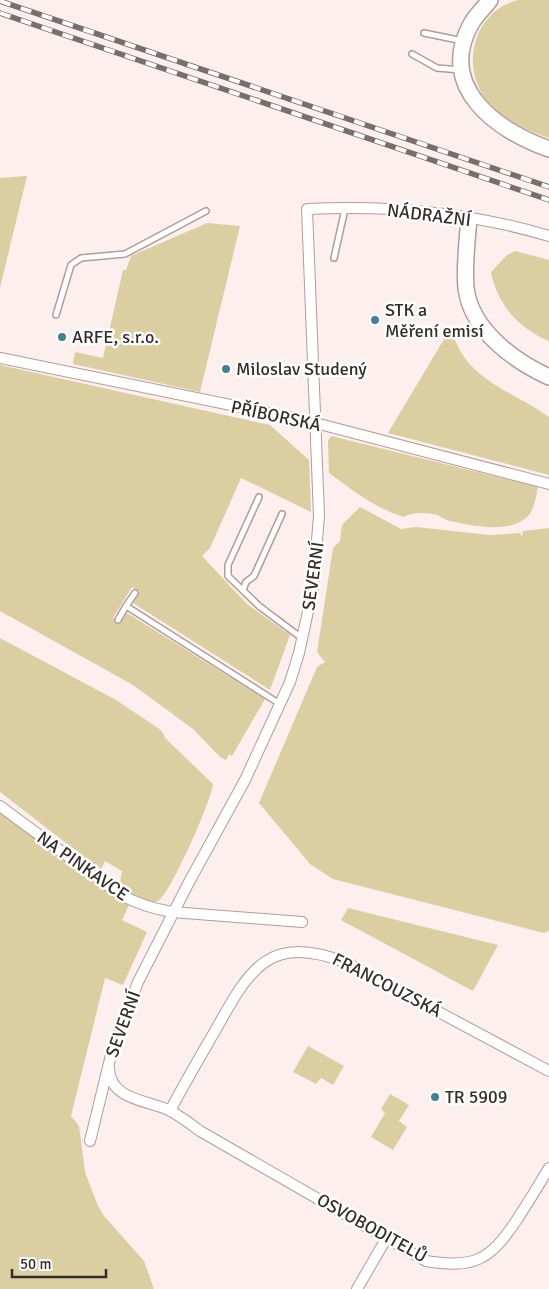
<svg xmlns="http://www.w3.org/2000/svg" width="549" height="1289" viewBox="0 0 549 1289" font-family="Signika,sans-serif">
	<style>
		.green { fill: #dbcea1 }
		.lines { fill: none; stroke-linecap: round; stroke-linejoin: round }
		.lane-casing { stroke: #b19d9a; stroke-width: 8 }
		.street-casing { stroke: #b19d9a; stroke-width: 12 }
		.secondary-casing { stroke: #b19d9a; stroke-width: 18 }
		.lane { stroke: #fff; stroke-width: 5 }
		.street { stroke: #fff; stroke-width: 10 }
		.secondary { stroke: #fff; stroke-width: 15 }
		.rail-casing { stroke: #786e6c; stroke-width: 5.5 }
		.rail { stroke: #fff; stroke-width: 4; stroke-dasharray: 11; stroke-linecap: butt }
		.poi-dot { fill: #428096; stroke: #fff; stroke-width: 2 }
		.labels { text-anchor: middle; stroke-width: 5; stroke-linejoin: round; paint-order: stroke }
		.street-label { font-size: 18px; fill: #352d2b; stroke: #fff }
		.poi-label { font-size: 18px; fill: #352d2b; stroke: #fff; text-anchor: start }
	</style>
	<rect width="100%" height="100%" fill="#fcefed"/>
	<path class="green" d="M 518,0 L 549,0 L 549,138 C 526,130 501,119 485,98 C 460,64 475,10 518,0 Z
		M 27,176 L 0,288 L 0,178 Z
		M 207,223 L 240,226 L 200,392 L 73,364 L 75,352 L 103,358 L 123,270 L 126,270 L 131,256 Z
		M 515,251 L 549,260 L 549,341 C 518,328 497,304 491,272 L 507,255 Z
		M 450,329 C 454,338 458,348 464,357 C 484,385 521,397 549,417 L 549,475 L 388,433 Z
		M 0,365 L 270,425 L 309,460 L 311,512 L 241,478 L 210,548 L 202,556 L 247,604 L 290,635 L 270,690 L 133,603 L 140,592 L 132,587 L 113,618 L 120,624 L 127,613 L 265,699 L 232,756 L 229,754 L 226,760 L 220,757 L 193,729 L 133,685 L 0,611 Z
		M 331,436 L 538,487 C 536,496 535,508 528,516 C 511,534 471,526 450,521 C 443,519 442,517 437,515 C 429,512 411,512 404,517 C 374,508 354,491 329,473 L 328,441 Z
		M 360,507 L 401,529 L 416,527 L 490,535 L 520,533 L 522,537 L 523,531 L 549,528 L 549,931 L 544,933 L 333,879 L 311,865 L 259,803 L 317,667 L 325,662 L 317,652 L 333,548 L 340,541 L 342,525 Z
		M 0,638 L 116,700 L 161,730 L 166,739 L 213,784 C 212,799 170,895 158,901 C 145,906 130,893 119,888 L 122,871 L 105,861 L 101,870 L 0,792 Z
		M 0,809 L 101,887 L 129,905 L 122,920 L 147,932 L 123,985 L 105,978 L 71,1116 L 79,1126 L 85,1172 L 98,1206 L 104,1216 L 144,1261 L 154,1289 L 0,1289 Z
		M 348,908 L 498,945 L 473,991 L 341,920 Z
		M 308,1046 L 344,1066 L 333,1085 L 321,1078 L 316,1084 L 293,1072 Z
		M 390,1094 L 409,1105 L 399,1121 L 407,1127 L 393,1150 L 371,1137 L 385,1113 L 381,1109 Z"/>
	<g class="lines">
		<g class="lane-casing">
			<path id="lane" d="M 424,33 L 463,41
				M 412,54 L 437,68 L 461,70
				M 334,258 L 345,209
				M 56,315 L 71,265 L 81,258 L 125,254 L 206,211
				M 259,497 L 228,565 L 228,576 L 259,606 L 303,639
				M 243,590 L 246,582 L 254,576 L 282,514
				M 135,593 L 126,606 L 280,704
				M 118,620 L 126,606"/>
		</g>
		<g class="street-casing">
			<path id="street" d="M 0,358 L 304,420 L 549,484
				M 0,806 L 119,894 C 136,903 153,909 172,912 L 302,922
				M 109,1068 C 110,1101 149,1100 171,1111 C 181,1117 191,1124 200,1131 L 426,1261 C 474,1269 490,1260 516,1221 C 528,1203 538,1186 549,1168
				M 170,1111 C 184,1084 200,1057 215,1031 C 250,968 269,933 347,963 L 549,1071
				M 90,1141 L 112,1051 L 138,982 L 188,884 L 245,780 L 290,682 L 299,653 L 313,588 L 319,516 L 307,209 C 387,205 472,213 549,236
				M 357,1289 L 386,1239"/>
		</g>
		<g class="secondary-casing">
			<path id="secondary" d="M 490,0 C 484,8 476,15 471,24 C 436,87 497,131 549,149
				M 469,219 C 467,242 464,265 466,288 C 471,330 514,361 549,377"/>
		</g>
		<use href="#lane" class="lane"/>
		<use href="#street" class="street"/>
		<use href="#secondary" class="secondary"/>
		<g class="rail-casing">
			<path id="rail" d="M 0,1 L 549,187
				M 0,13 L 549,200"/>
		</g>
		<use href="#rail" class="rail"/>
	</g>
	<g class="poi-dot">
		<circle cx="375" cy="320" r="5"/>
		<circle cx="62" cy="337" r="5"/>
		<circle cx="226" cy="369" r="5"/>
		<circle cx="435" cy="1097" r="5"/>
	</g>
	<g class="labels">
		<g class="street-label">
			<text transform="translate(429 215) rotate(7)" y="6">NÁDRAŽNÍ</text>
			<text transform="translate(276 416) rotate(12)" y="6">PŘÍBORSKÁ</text>
			<text transform="translate(313 576) rotate(-82)" y="6">SEVERNÍ</text>
			<text transform="translate(83 866) rotate(35)" y="6">NA PINKAVCE</text>
			<text transform="translate(387 985) rotate(27)" y="6">FRANCOUZSKÁ</text>
			<text transform="translate(123 1024) rotate(-70)" y="6">SEVERNÍ</text>
			<text transform="translate(372 1228) rotate(29)" y="6">OSVOBODITELŮ</text>
		</g>
		<g class="poi-label">
			<text x="385" y="316">STK a<tspan x="385" dy="21">Měření emisí</tspan></text>
			<text x="72" y="343">ARFE, s.r.o.</text>
			<text x="236" y="375">Miloslav Studený</text>
			<text x="445" y="1103">TR 5909</text>
		</g>
	</g>
	<path d="M12 1269v8h94v-8" fill="none" stroke="#352d2b" stroke-width="2.5"/>
	<text x="20" y="1269" font-size="15" fill="#352d2b" stroke="#ffffff" stroke-width="4" paint-order="stroke">50 m</text>
</svg>
